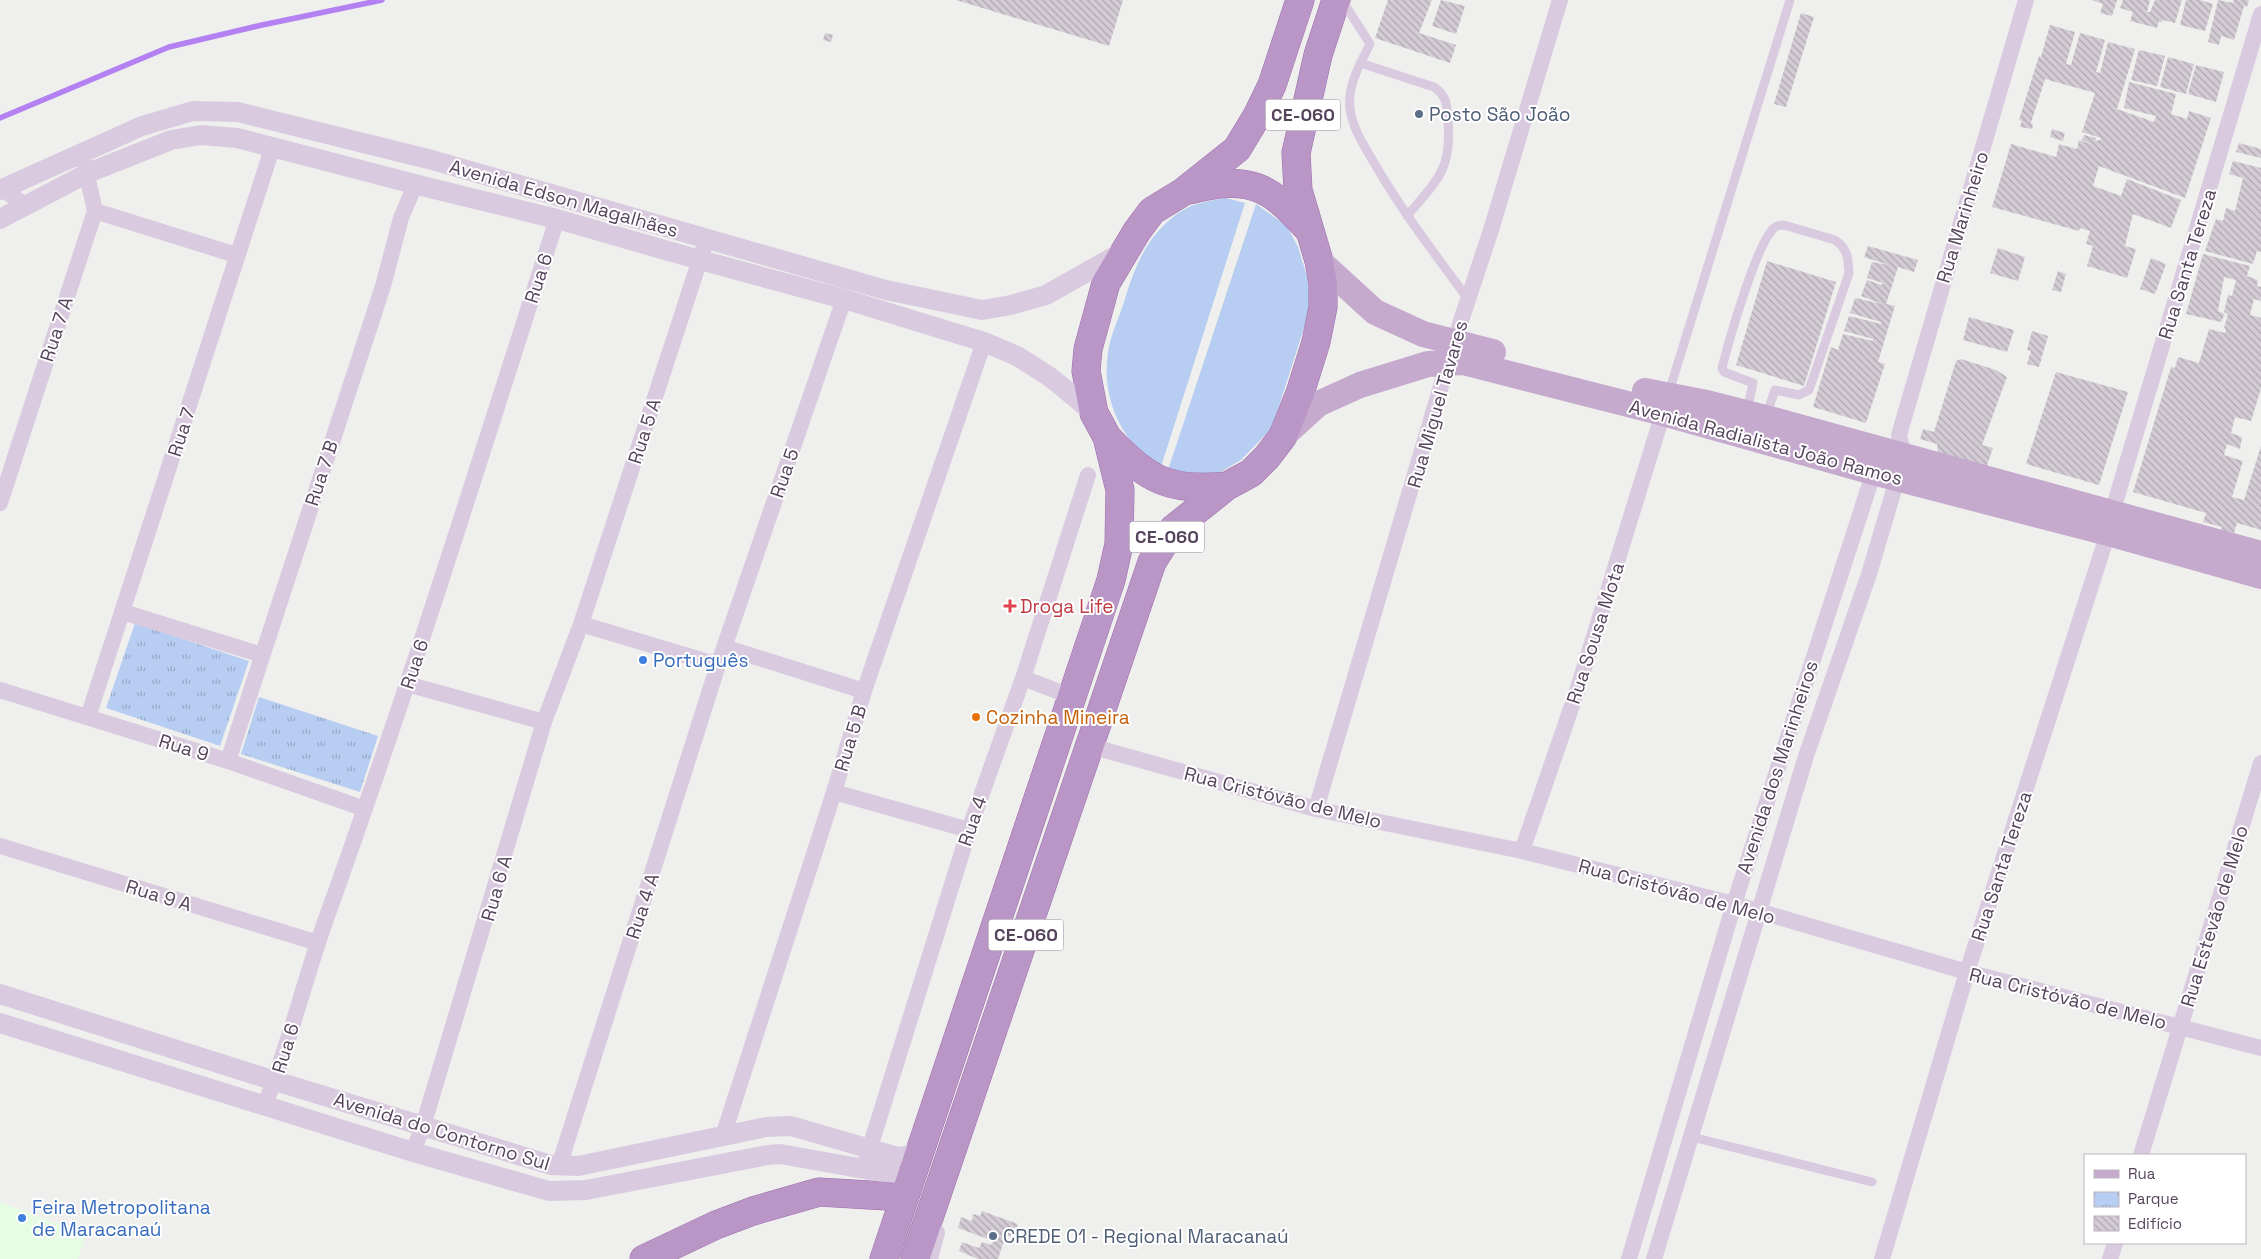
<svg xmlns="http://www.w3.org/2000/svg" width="2261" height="1259" viewBox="0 0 2261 1259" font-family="'Space Grotesk',sans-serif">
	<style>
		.commercial { fill: #e6fde4 }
		.grass { fill: #b7cef2 }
		.park { fill: url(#park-tufts) }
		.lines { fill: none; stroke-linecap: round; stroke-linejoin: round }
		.stream { stroke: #b381f2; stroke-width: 5.5 }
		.building { fill: url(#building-back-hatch) }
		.trunk-casing { stroke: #9c6cac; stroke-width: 29 }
		.service { stroke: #d9cadf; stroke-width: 9 }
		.minor { stroke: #d9cadf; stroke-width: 16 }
		.tertiary { stroke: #d9cadf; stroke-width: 20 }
		.primary { stroke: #c5aace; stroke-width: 26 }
		.trunk { stroke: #ba96c7; stroke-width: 28 }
		.service-dot { fill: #5c6f8a; stroke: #fff; stroke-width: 2 }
		.health-dot { fill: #e0444e; stroke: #fff; stroke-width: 2 }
		.shop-dot { fill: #3f7fe0; stroke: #fff; stroke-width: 2 }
		.food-dot { fill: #e8710a; stroke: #fff; stroke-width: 2 }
		.labels { text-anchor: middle; stroke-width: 4; stroke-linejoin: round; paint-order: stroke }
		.shield { fill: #fff; stroke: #887c8d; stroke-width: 1 }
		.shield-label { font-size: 18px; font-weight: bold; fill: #55445c }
		.service-label { font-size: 19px; fill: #4e5e75; stroke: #fff; text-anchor: start }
		.street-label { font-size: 19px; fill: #55445c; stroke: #fff }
		.health-label { font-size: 19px; fill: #be3a42; stroke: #fff; text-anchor: start }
		.shop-label { font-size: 19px; fill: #366cbe; stroke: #fff; text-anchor: start }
		.food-label { font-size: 19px; fill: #c56008; stroke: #fff; text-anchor: start }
	</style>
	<defs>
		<pattern id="park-tufts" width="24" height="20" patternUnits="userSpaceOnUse" patternTransform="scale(1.25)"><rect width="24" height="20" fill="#b7cef2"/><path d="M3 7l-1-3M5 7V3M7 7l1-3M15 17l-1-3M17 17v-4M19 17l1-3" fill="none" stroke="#98a9c7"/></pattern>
		<pattern id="building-back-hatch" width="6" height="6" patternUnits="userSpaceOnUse" patternTransform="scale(1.25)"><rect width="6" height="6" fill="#d4ccd5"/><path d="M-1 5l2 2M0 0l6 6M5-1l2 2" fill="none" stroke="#afa7b0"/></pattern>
	</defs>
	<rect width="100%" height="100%" fill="#eff0ed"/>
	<path class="commercial" d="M 0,1202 L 86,1235 L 78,1259 L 0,1259 Z"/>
	<path class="grass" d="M 1226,198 L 1245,203 L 1161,467 C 1121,444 1101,397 1108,353 C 1110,336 1119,318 1124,302 C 1135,267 1144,241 1173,217 C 1188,204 1207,201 1226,198 Z
		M 1256,204 L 1287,226 L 1298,247 L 1308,280 L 1311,306 L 1279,406 L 1271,429 L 1241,460 L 1219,473 L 1201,475 L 1168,470 Z"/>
	<path class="park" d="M 135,623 L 249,661 L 220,746 L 106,708 Z
		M 259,697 L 378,736 L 360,792 L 241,754 Z"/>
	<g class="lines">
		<path class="stream" d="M 0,118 L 169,47 L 262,25 L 382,0"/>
	</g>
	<path class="building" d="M 956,0 L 1123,0 L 1109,46 Z
		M 1388,0 L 1432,0 L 1419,33 L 1456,45 L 1450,63 L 1375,38 Z
		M 1441,0 L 1465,6 L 1456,34 L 1432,26 Z
		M 2092,0 L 2117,0 L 2112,16 L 2100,13 L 2103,4 Z
		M 2123,0 L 2150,0 L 2147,12 L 2150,12 L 2155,0 L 2182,0 L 2175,23 L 2163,20 L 2162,22 L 2159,21 L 2157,28 L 2130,21 L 2133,12 L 2120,8 Z
		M 2186,0 L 2200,0 L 2213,4 L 2205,31 L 2180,25 Z
		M 2218,0 L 2233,3 L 2233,0 L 2249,0 L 2247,7 L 2244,6 L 2234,40 L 2221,36 L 2219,45 L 2208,42 Z
		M 1801,13 L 1814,17 L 1786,107 L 1774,104 Z
		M 2050,25 L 2075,32 L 2066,64 L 2071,65 L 2080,33 L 2105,40 L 2096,72 L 2100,73 L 2108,42 L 2135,49 L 2117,109 L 2154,122 L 2156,116 L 2124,108 L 2129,82 L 2176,94 L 2171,114 L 2187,119 L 2189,111 L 2211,118 L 2185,198 L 2099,166 L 2093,186 L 2121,196 L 2127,179 L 2181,200 L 2171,228 L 2133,214 L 2125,246 L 2136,249 L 2127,278 L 2087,266 L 2093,246 L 2086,244 L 2090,231 L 2080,228 L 2079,231 L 1992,207 L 2011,144 L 2056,157 L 2059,144 L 2077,149 L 2079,140 L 2094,145 L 2082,140 L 2084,135 L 2096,138 L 2095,141 L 2100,140 L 2101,138 L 2082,132 L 2095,93 L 2045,79 L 2031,123 L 2033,125 L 2032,129 L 2020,127 L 2022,121 L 2019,120 L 2039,56 L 2041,57 Z
		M 825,33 L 833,35 L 831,42 L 823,40 Z
		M 2139,50 L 2165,56 L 2157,86 L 2131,80 Z
		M 2168,57 L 2194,64 L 2186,94 L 2160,87 Z
		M 2196,65 L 2224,72 L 2216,102 L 2188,94 Z
		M 2052,129 L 2065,133 L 2063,141 L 2050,137 Z
		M 2239,143 L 2261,149 L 2261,158 L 2236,152 Z
		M 2233,161 L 2261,168 L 2261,252 L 2257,251 L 2253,264 L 2205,251 L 2216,219 L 2223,221 L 2226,208 L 2235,211 L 2243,178 L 2229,174 Z
		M 1868,246 L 1918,260 L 1914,272 L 1898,267 L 1892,286 L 1886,304 L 1895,306 L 1878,362 L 1885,364 L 1866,423 L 1813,407 L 1831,347 L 1838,350 L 1843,334 L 1873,341 L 1873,339 L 1844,331 L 1849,316 L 1881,324 L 1881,322 L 1850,313 L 1855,298 L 1882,304 L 1861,296 L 1867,280 L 1882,285 L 1883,283 L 1867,278 L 1872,262 L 1889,265 L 1864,257 Z
		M 1998,248 L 2025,257 L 2018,281 L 1990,273 Z
		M 2203,254 L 2250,266 L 2247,276 L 2258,280 L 2257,286 L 2261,287 L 2261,301 L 2254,299 L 2250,315 L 2261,318 L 2261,389 L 2251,421 L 2235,417 L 2231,433 L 2242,437 L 2240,449 L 2227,444 L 2224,455 L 2243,461 L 2232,497 L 2244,500 L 2261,446 L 2261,530 L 2237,523 L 2234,533 L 2221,530 L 2222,527 L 2203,522 L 2206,513 L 2133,492 L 2171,367 L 2175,368 L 2178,357 L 2199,363 L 2209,329 L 2225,333 L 2226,329 L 2224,328 L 2228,314 L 2224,312 L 2228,295 L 2232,296 L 2236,280 L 2224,277 L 2218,311 L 2225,314 L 2221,322 L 2186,314 Z
		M 2151,258 L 2166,264 L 2155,294 L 2140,289 Z
		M 1767,261 L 1836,282 L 1804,386 L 1736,365 Z
		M 2058,271 L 2066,274 L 2061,292 L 2052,290 Z
		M 1969,317 L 2014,330 L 2007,352 L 1963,340 Z
		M 2032,331 L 2048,336 L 2039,367 L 2027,364 L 2031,351 L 2027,350 Z
		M 1961,359 L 1996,370 L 2007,377 L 1982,445 L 1993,448 L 1986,468 L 1938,455 L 1937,444 L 1920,439 L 1923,429 L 1934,432 L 1956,361 Z
		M 2056,372 L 2128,392 L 2099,485 L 2026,464 Z
		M 982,1211 L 1018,1224 L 1014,1237 L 1006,1235 L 998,1259 L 978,1259 L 959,1251 L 962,1242 L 979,1248 L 982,1242 L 991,1245 L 993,1241 L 958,1228 L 961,1217 L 972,1221 L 973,1214 L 980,1216 Z"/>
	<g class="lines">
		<g class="trunk-casing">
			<path id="trunk" d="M 1190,190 C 1249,175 1269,185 1308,229
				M 1108,438 C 1147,480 1170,492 1227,486
				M 644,1259 L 716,1225 L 753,1211 L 819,1192 L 903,1197
				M 884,1259 L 1111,580 L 1119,544 L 1120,490 L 1107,437 L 1094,413 L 1086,371 L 1088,349 L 1106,283 L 1137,231 L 1152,211 L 1183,192 L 1237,149 L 1257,116 L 1272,85 L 1300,0
				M 915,1259 L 1152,562 L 1173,529 L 1227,486 L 1251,473 L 1267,457 L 1283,436 L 1300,393 L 1316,342 L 1323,307 L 1323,284 L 1319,261 L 1298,190 L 1296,153 L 1318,55 L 1336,0"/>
		</g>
		<path class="service" d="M 1342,0 L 1370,44 C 1360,64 1347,86 1350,109 C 1353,129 1363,144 1373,161 C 1401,210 1435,254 1468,299
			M 1360,63 L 1434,87 C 1447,96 1447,105 1448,120 C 1452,171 1437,180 1407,216
			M 1669,392 L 1790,0
			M 1747,411 L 1753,383 L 1724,372 L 1722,368 C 1729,340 1756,246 1773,229 C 1777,225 1779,225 1784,225 L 1835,240 C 1848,249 1848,258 1849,273 L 1809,390 L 1799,395 L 1775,390 L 1766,416
			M 1692,1137 L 1872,1182"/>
		<path class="minor" d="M 0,187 L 26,206
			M 95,211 L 236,255
			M 0,503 L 95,211 L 84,162
			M 2112,513 L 2261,14
			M 123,612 L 262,655
			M 581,624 L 718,665
			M 724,647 L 864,691
			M 1023,678 L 1070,696
			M 407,684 L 544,722
			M 0,690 L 228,761 L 365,809
			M 88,717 L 273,146
			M 1090,746 L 1316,809 L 1522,851 L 1734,904 L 1967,972 L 2261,1048
			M 228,761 L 383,286 L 401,218 L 415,185
			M 834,792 L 969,830
			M 1316,809 L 1454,342 L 1491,230 L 1560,0
			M 0,846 L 318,943
			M 1522,851 L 1577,691 L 1663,413
			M 264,1107 C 289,1046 304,981 326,919 C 409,688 482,453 557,219
			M 723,1136 L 834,792 L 864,691 L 984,342
			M 413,1152 L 423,1126 L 544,722 L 581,624 L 707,238
			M 2141,1155 L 2261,763
			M 866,1160 L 969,830 L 1023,678 L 1088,475
			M 559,1166 L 718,665 L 844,299
			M 930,1259 L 937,1232
			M 1629,1259 L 1734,904 L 1876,465
			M 1654,1259 L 1806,756 L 1869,574 L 1904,456 L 1899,435 L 2026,0
			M 1882,1259 L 1967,972 L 2108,533
			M 2110,1259 L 2115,1243"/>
		<path class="tertiary" d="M 0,190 L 142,126 L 193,111 L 238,112 L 432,160 L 886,290 L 982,310 L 1011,305 L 1046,295 L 1124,251
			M 0,219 L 88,173 L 171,140 L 201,135 L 237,138 L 426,187 L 557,219 L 700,260 L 844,299 L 984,342 L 1017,356 L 1050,377 L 1094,413
			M 0,994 L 275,1081 L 551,1165 L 578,1166 L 766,1127 L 791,1126 L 898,1157 L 910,1155 L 919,1149
			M 0,1023 L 413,1152 L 549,1191 L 586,1190 L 768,1155 L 780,1154 L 881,1172 L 894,1176 L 906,1188"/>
		<path class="primary" d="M 1319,261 L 1375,312 L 1423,334 L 1493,352
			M 1645,391 L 1707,403 L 1766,418 L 2261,554
			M 1283,436 L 1318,404 L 1360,385 L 1428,364 L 1463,362 L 1663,413 L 1873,472 L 2108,533 L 2261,576"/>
		<use href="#trunk" class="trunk"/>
	</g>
	<g class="service-dot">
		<circle cx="1419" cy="114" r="5"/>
		<circle cx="993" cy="1236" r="5"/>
	</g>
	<path class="health-dot" d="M1007.5 598.5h5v5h5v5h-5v5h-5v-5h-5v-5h5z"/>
	<g class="shop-dot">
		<circle cx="643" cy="660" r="5"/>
		<circle cx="22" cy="1218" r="5"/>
	</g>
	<circle class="food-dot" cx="976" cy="717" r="5"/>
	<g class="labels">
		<g class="shield">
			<rect x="1265.5" y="99.5" width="75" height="31" rx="4"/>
			<rect x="1129.5" y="521.5" width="75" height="31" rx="4"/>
			<rect x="988.5" y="919.5" width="75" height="31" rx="4"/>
		</g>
		<g class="shield-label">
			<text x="1303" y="121">CE-060</text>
			<text x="1167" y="543">CE-060</text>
			<text x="1026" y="941">CE-060</text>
		</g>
		<g class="service-label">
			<text x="1429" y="121">Posto São João</text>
			<text x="1003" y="1243">CREDE 01 - Regional Maracanaú</text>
		</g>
		<g class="street-label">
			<text transform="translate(564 198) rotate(16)" y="7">Avenida Edson Magalhães</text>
			<text transform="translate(1962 217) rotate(-73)" y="7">Rua Marinheiro</text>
			<text transform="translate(2187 264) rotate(-73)" y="7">Rua Santa Tereza</text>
			<text transform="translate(538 278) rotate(-72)" y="7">Rua 6</text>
			<text transform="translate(56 329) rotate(-72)" y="7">Rua 7 A</text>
			<text transform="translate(1437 404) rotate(-74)" y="7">Rua Miguel Tavares</text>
			<text transform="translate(644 431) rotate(-72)" y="7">Rua 5 A</text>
			<text transform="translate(181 432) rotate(-72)" y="7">Rua 7</text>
			<text transform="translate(1766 442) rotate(15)" y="7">Avenida Radialista João Ramos</text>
			<text transform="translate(321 473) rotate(-72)" y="7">Rua 7 B</text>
			<text transform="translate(784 473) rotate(-71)" y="7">Rua 5</text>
			<text transform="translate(1595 633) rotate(-72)" y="7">Rua Sousa Mota</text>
			<text transform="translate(414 664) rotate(-72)" y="7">Rua 6</text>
			<text transform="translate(850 738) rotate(-73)" y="7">Rua 5 B</text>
			<text transform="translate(184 747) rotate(17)" y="7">Rua 9</text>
			<text transform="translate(1777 767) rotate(-72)" y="7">Avenida dos Marinheiros</text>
			<text transform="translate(1283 797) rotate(14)" y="7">Rua Cristóvão de Melo</text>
			<text transform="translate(972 821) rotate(-71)" y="7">Rua 4</text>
			<text transform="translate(2001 866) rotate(-72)" y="7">Rua Santa Tereza</text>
			<text transform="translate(496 888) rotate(-74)" y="7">Rua 6 A</text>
			<text transform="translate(1677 891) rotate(15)" y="7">Rua Cristóvão de Melo</text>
			<text transform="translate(159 895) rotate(17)" y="7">Rua 9 A</text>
			<text transform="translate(642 906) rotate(-72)" y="7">Rua 4 A</text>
			<text transform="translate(2214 916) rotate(-73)" y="7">Rua Estevão de Melo</text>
			<text transform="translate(2068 998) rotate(14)" y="7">Rua Cristóvão de Melo</text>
			<text transform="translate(285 1048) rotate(-73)" y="7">Rua 6</text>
			<text transform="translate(442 1131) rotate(17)" y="7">Avenida do Contorno Sul</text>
		</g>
		<g class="health-label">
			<text x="1020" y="613">Droga Life</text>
		</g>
		<g class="shop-label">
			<text x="653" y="667">Português</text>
			<text x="32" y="1214">Feira Metropolitana<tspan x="32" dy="22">de Maracanaú</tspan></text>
		</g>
		<g class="food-label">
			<text x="986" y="724">Cozinha Mineira</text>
		</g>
	</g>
	<rect x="2084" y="1154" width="162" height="90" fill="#ffffff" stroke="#bbb4be"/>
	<rect x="2094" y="1170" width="25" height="8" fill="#c5aace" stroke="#bbb4be"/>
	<text x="2128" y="1179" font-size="15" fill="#55445c">Rua</text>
	<rect x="2094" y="1192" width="25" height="15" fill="url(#park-tufts)" stroke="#bbb4be"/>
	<text x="2128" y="1204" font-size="15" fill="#55445c">Parque</text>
	<rect x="2094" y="1216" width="25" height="15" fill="url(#building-back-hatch)" stroke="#bbb4be"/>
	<text x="2128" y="1229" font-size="15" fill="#55445c">Edifício</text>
</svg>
